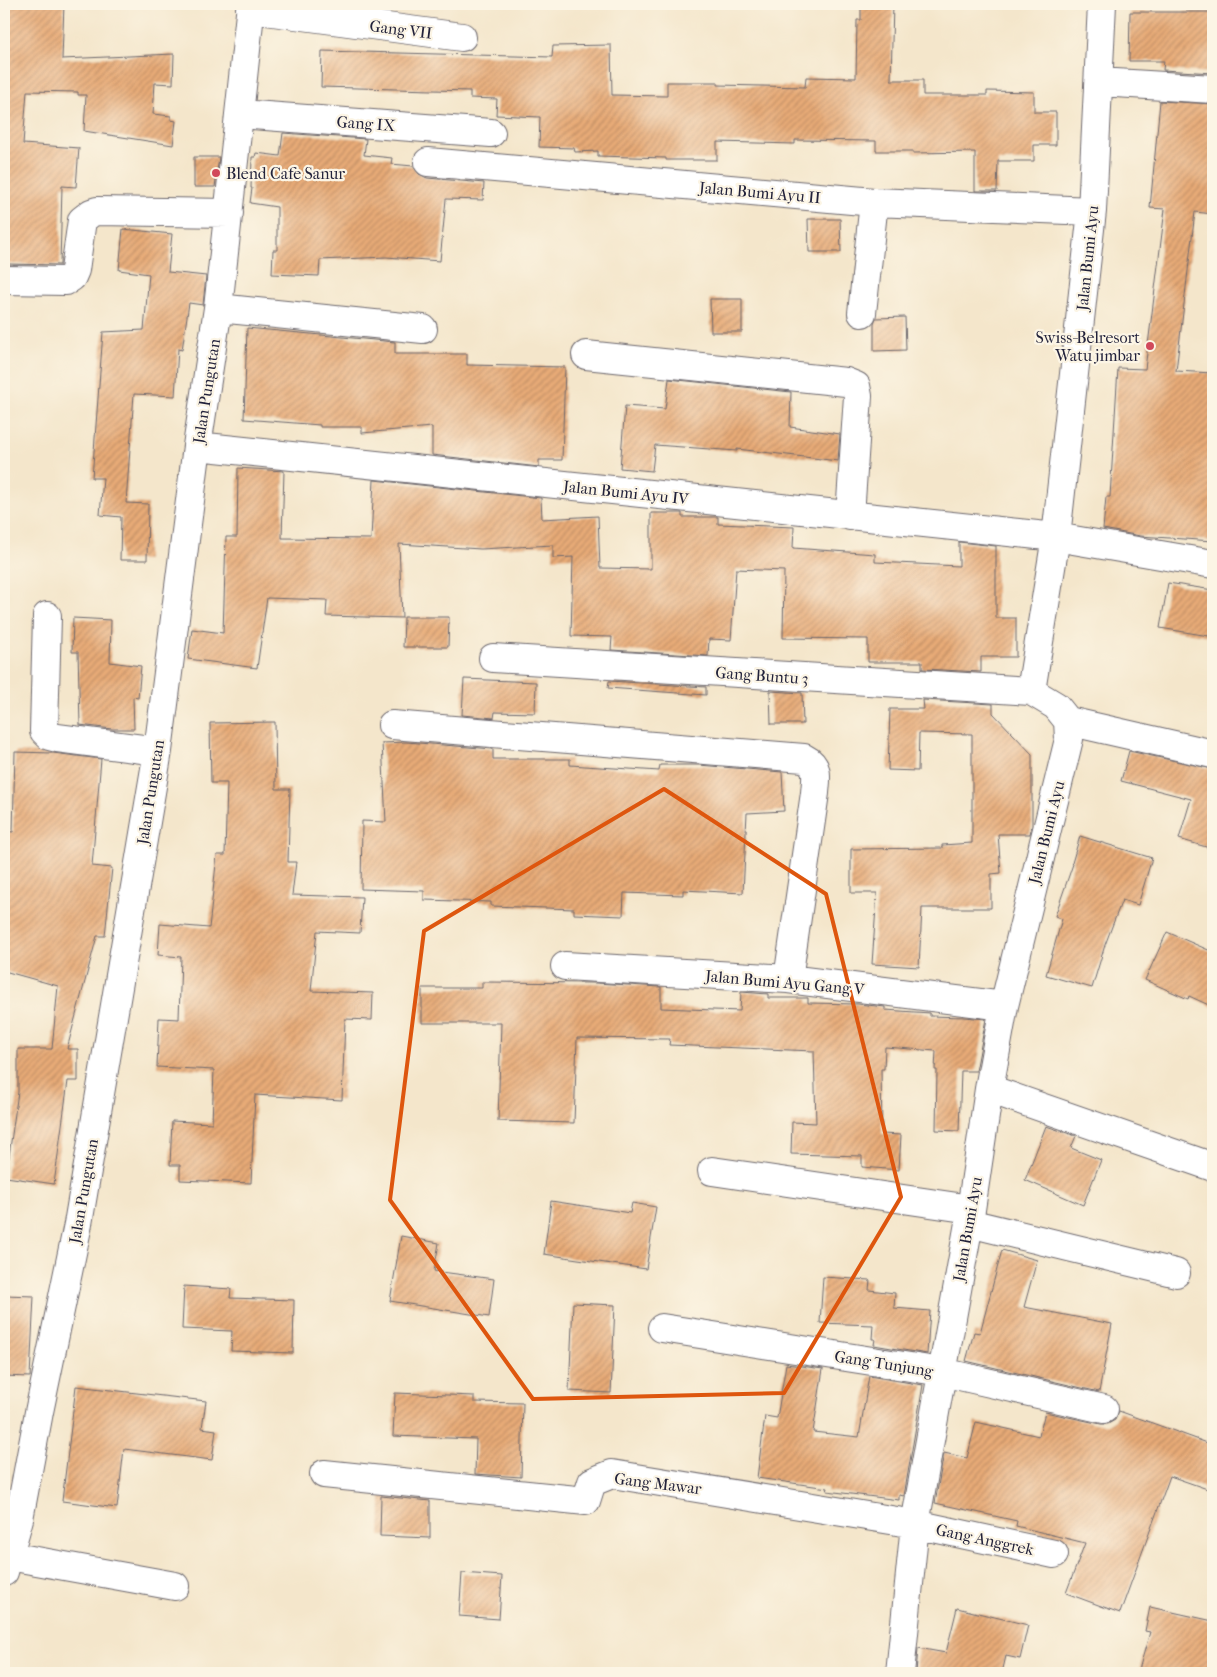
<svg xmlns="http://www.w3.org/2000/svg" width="1217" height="1677" viewBox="0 0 1217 1677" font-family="'IM FELL French Canon',serif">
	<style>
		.building { fill: url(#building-hatch) }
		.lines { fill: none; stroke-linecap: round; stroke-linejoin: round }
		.street-casing { stroke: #6c676d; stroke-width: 30 }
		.street { stroke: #fff; stroke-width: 28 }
		.marked { fill: none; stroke: #de560e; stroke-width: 4; stroke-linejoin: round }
		.poi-dot { fill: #d1495b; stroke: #fcf5e5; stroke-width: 2 }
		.labels { text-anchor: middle; stroke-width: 4.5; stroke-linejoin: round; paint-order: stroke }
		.street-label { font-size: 16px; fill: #22223b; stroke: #fcf5e5 }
		.poi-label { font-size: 16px; fill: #22223b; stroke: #fcf5e5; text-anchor: start }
	</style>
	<defs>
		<pattern id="building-hatch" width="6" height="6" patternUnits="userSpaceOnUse" patternTransform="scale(1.25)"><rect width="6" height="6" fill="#e8ab77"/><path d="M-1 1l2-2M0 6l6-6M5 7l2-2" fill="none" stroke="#bc8b63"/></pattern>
	</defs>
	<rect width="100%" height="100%" fill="#fcf5e5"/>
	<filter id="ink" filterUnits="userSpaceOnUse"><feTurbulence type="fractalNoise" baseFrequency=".02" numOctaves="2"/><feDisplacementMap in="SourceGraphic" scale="10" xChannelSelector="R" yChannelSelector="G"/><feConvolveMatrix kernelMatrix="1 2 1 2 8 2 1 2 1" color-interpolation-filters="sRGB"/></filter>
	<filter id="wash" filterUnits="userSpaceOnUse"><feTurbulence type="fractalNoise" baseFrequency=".0096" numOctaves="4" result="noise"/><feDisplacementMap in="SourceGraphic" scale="20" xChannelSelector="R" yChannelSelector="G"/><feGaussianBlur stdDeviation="1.12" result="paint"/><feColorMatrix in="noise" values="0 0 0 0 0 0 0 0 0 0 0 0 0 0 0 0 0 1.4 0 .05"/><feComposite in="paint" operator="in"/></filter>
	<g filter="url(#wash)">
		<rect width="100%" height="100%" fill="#f4e6cb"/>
		<g id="blocks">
			<path class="building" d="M 4,4 L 64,4 L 62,59 L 174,54 L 173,84 L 155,83 L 153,114 L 171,116 L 171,120 L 176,121 L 173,145 L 84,131 L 86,95 L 78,95 L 78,92 L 27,91 L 23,144 L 79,148 L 76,187 L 62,186 L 60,265 L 7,264 L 9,189 L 4,189 Z
				M 861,4 L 893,4 L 891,80 L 923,80 L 923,95 L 987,95 L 987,91 L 1034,92 L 1034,112 L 1056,112 L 1056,145 L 1034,145 L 1034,161 L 998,161 L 997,191 L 975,191 L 975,152 L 913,153 L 913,151 L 876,151 L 876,141 L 795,140 L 795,144 L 717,142 L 717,160 L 666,160 L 666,158 L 598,156 L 598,151 L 575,152 L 574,148 L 539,147 L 540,117 L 496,115 L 497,99 L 470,98 L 470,91 L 321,87 L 322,51 L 552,57 L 553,46 L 611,45 L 612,95 L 667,96 L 667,82 L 718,82 L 718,85 L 805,87 L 806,77 L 856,78 L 857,20 L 861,20 Z
				M 1130,12 L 1213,12 L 1213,73 L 1163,70 L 1164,61 L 1129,61 Z
				M 1160,101 L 1213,104 L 1213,214 L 1195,212 L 1176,371 L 1213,373 L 1213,541 L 1140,536 L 1103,529 L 1106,497 L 1110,497 L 1118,368 L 1145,369 L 1165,209 L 1150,208 Z
				M 283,133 L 366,139 L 364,155 L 392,158 L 391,164 L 413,166 L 419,174 L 427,178 L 484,183 L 483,200 L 446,199 L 440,261 L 386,257 L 320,260 L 319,276 L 272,274 L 273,250 L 277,250 L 277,207 L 250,203 L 252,188 L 251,188 L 252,157 L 255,157 L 256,153 L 280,156 Z
				M 194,157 L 219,157 L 215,187 L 194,187 Z
				M 808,219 L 840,219 L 841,252 L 809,252 Z
				M 123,229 L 172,234 L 168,272 L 206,276 L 203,305 L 189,303 L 182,350 L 178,349 L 175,396 L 134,394 L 126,503 L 148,504 L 147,560 L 120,560 L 121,517 L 100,515 L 103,478 L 92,478 L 103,332 L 144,330 L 149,274 L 119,270 Z
				M 710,299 L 742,299 L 742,332 L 711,332 Z
				M 905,317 L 906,350 L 874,351 L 874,323 L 876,318 Z
				M 247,328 L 395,342 L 395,354 L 467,354 L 467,365 L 565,367 L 562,460 L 539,460 L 539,467 L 432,455 L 432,427 L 362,433 L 362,427 L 320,427 L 320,425 L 244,419 Z
				M 669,379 L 791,392 L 790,427 L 840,434 L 838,461 L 737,449 L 737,451 L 655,445 L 652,471 L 620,468 L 625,406 L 665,409 Z
				M 238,468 L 284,471 L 282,538 L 371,539 L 374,480 L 541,498 L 542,519 L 598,516 L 600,568 L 651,569 L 651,513 L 682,513 L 682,517 L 718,517 L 718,524 L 794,527 L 793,548 L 875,554 L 875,562 L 959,566 L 959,542 L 996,546 L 996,618 L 1016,618 L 1016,657 L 981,657 L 981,672 L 922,669 L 922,662 L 868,662 L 868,639 L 783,638 L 784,571 L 736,569 L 731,640 L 709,639 L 708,656 L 611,650 L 612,637 L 571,636 L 573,557 L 553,558 L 553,545 L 481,549 L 399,544 L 402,618 L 326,616 L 327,600 L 267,598 L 257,668 L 188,659 L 192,629 L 223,633 L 226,537 L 237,537 Z
				M 1168,583 L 1213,590 L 1213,611 L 1209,636 L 1160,628 Z
				M 404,617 L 449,617 L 448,647 L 403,647 Z
				M 73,618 L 111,620 L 110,662 L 141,666 L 138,698 L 133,697 L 134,729 L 112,729 L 80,725 L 78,652 L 72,652 Z
				M 464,679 L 536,682 L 535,713 L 495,712 L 494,718 L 462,715 Z
				M 609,681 L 706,687 L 706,695 L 608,688 Z
				M 770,691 L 802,693 L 803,724 L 771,724 Z
				M 923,700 L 993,704 L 993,713 L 1032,754 L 1032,825 L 1030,834 L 998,834 L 1001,873 L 991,874 L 991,908 L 922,908 L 919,967 L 872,964 L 877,893 L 851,893 L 851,849 L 942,848 L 942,845 L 972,843 L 972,734 L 919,733 L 918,771 L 888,770 L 890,709 L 924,709 Z
				M 275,722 L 276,789 L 290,789 L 288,862 L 296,862 L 292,895 L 362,897 L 360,933 L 317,931 L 311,991 L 373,993 L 372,1020 L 345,1019 L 342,1100 L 255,1095 L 251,1183 L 180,1180 L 180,1165 L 170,1165 L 172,1121 L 212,1123 L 214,1070 L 157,1067 L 159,1018 L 179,1019 L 181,957 L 158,955 L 160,924 L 209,928 L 217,855 L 225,855 L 227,783 L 211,783 L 210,723 Z
				M 406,742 L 493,749 L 493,759 L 570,759 L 570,765 L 659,771 L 660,765 L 699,765 L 782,772 L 784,811 L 747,813 L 743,893 L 683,890 L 683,895 L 624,893 L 623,916 L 574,914 L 574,909 L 491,906 L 491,902 L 424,900 L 424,891 L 361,889 L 362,821 L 386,822 L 382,743 Z
				M 1129,751 L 1213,769 L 1213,849 L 1179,839 L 1191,799 L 1121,781 Z
				M 15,752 L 53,753 L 101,759 L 92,866 L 112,868 L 105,936 L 97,936 L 67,1049 L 78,1049 L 78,1081 L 68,1081 L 54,1184 L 6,1177 L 18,1092 L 18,1049 L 52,1049 L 58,986 L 4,971 L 4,831 L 13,832 Z
				M 1080,836 L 1152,858 L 1138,905 L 1122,900 L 1105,945 L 1092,988 L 1046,975 L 1062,919 L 1055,916 L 1073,864 L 1072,863 Z
				M 1167,932 L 1213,952 L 1213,1007 L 1189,996 L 1188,999 L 1145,980 Z
				M 482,982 L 596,983 L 661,987 L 661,1008 L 740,1011 L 741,992 L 768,994 L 768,998 L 808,998 L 808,1003 L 858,1004 L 885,1007 L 885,1010 L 930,1013 L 930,1016 L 964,1017 L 986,1019 L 976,1071 L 961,1071 L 959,1131 L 936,1130 L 937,1070 L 935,1070 L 936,1051 L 885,1047 L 884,1069 L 881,1069 L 882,1134 L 901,1135 L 899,1170 L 862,1167 L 862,1156 L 791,1154 L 792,1122 L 816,1123 L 814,1051 L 669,1045 L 670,1039 L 577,1038 L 574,1123 L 498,1121 L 501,1023 L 422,1023 L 422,988 L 482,988 Z
				M 1046,1126 L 1076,1136 L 1071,1148 L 1101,1160 L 1083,1205 L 1025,1180 Z
				M 551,1201 L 630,1213 L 632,1203 L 656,1207 L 646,1269 L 544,1254 Z
				M 401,1236 L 439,1243 L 434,1271 L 494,1279 L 489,1317 L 390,1301 Z
				M 1002,1250 L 1037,1260 L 1024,1307 L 1112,1324 L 1099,1392 L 966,1361 L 974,1332 L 980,1333 Z
				M 823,1277 L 870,1280 L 869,1290 L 895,1293 L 894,1308 L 930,1311 L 927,1354 L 874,1345 L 875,1339 L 872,1339 L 873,1325 L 820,1323 Z
				M 184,1286 L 231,1289 L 230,1298 L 294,1300 L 293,1353 L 231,1351 L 232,1331 L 182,1329 Z
				M 4,1295 L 34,1296 L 30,1377 L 4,1376 Z
				M 573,1303 L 615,1305 L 611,1393 L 569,1391 Z
				M 786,1364 L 823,1369 L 813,1432 L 859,1437 L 869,1376 L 923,1385 L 904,1496 L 899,1495 L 899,1500 L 827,1491 L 828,1488 L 757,1478 L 765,1416 L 777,1418 Z
				M 76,1386 L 206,1401 L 202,1428 L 216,1430 L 212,1460 L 124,1449 L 117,1508 L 62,1501 Z
				M 395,1393 L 474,1396 L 474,1402 L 523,1403 L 521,1477 L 475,1474 L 476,1439 L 393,1436 Z
				M 1119,1411 L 1213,1445 L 1213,1491 L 1170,1476 L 1120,1613 L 1066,1593 L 1085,1543 L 1016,1526 L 1017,1521 L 935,1503 L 944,1453 L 967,1458 L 976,1422 L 1039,1436 L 1045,1412 L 1101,1424 L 1108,1424 L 1115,1420 Z
				M 381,1496 L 430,1501 L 430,1538 L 380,1536 Z
				M 462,1573 L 502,1576 L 499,1619 L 459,1616 Z
				M 1150,1607 L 1213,1621 L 1213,1673 L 1138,1673 L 1150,1632 L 1145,1631 Z
				M 957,1608 L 1028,1625 L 1020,1659 L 1006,1656 L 1002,1673 L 916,1673 L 918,1648 L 946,1653 Z"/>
		</g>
	</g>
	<g filter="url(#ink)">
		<use href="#blocks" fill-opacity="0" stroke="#6c676d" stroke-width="1"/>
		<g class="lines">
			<g class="street-casing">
				<path id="street" d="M 250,9 L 462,37
					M 1099,82 L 1213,89
					M 240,114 L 491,133
					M 428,162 L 874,202 L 1092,211
					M 4,280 L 66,281 L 72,277 L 75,270 L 82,220 L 91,213 L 97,211 L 229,213
					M 218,308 L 423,329
					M 862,313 L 874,202
					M 586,355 L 846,382 L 856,386 L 858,396 L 850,516
					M 197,446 L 1056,537 L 1213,564
					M 47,616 L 44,731 L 49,736 L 57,738 L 158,751
					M 493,658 L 1031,691
					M 1068,721 L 1213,754
					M 392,725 L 804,758 C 820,766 816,778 815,793 L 788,979
					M 565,966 L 788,979 L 1004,1006
					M 989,1089 L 1213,1167
					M 712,1171 L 971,1209
					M 969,1223 L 1176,1273
					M 662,1328 L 942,1372 L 1104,1409
					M 324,1474 L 586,1501 L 592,1482 L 612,1474 L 915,1524 L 1054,1554
					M 9,1556 L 175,1586
					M 4,1572 L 19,1519 L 39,1412 L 78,1224 L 158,751 L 197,446 L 218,308 L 251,4
					M 900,1673 L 915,1524 L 969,1223 L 989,1089 L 1004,1006 L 1069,739 L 1068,721 L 1056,706 L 1031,691 L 1056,537 L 1092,211 L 1102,4"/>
			</g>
			<use href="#street" class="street"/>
		</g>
	</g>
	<path class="marked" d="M 664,789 L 826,894 L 901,1197 L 784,1393 L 533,1399 L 390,1200 L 424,931 Z"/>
	<g class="poi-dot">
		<circle cx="216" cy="173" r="5"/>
		<circle cx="1150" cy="346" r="5"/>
	</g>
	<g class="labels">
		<g class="street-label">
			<text transform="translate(401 29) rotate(7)" y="6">Gang VII</text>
			<text transform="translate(366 123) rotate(4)" y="6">Gang IX</text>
			<text transform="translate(760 192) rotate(5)" y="6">Jalan Bumi Ayu II</text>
			<text transform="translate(1087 258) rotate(-84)" y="6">Jalan Bumi Ayu</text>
			<text transform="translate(206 391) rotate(-81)" y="6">Jalan Pungutan</text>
			<text transform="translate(626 492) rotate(6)" y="6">Jalan Bumi Ayu IV</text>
			<text transform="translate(762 675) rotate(4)" y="6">Gang Buntu 3</text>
			<text transform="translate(150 792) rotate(-81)" y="6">Jalan Pungutan</text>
			<text transform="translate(1046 832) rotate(-76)" y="6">Jalan Bumi Ayu</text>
			<text transform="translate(785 982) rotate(5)" y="6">Jalan Bumi Ayu Gang V</text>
			<text transform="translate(83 1191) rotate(-80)" y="6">Jalan Pungutan</text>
			<text transform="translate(967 1229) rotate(-80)" y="6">Jalan Bumi Ayu</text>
			<text transform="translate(884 1363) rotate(9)" y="6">Gang Tunjung</text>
			<text transform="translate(658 1483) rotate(7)" y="6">Gang Mawar</text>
			<text transform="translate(985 1539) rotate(12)" y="6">Gang Anggrek</text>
		</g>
		<g class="poi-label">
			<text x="226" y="179">Blend Cafe Sanur</text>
			<text x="1140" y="343" text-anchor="end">Swiss-Belresort<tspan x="1140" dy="18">Watu jimbar</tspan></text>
		</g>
	</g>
	<rect width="1217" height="1677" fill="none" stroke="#fcf5e5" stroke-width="20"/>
</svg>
